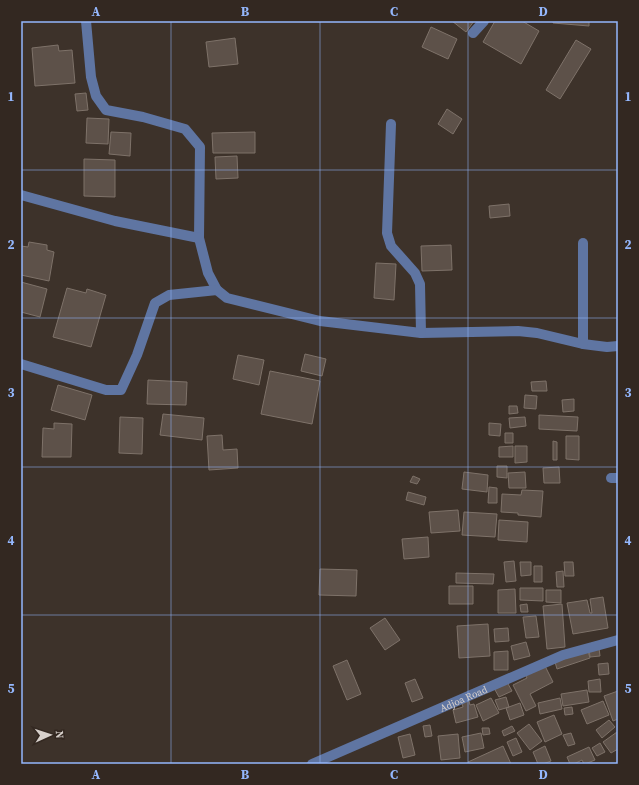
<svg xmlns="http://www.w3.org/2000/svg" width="639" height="785" viewBox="0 0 639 785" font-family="'Source Serif 4',serif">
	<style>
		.building { fill: #5d5149; stroke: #7e7269 }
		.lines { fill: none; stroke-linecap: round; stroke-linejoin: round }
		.minor { stroke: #5f75a2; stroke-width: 10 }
		.grid { fill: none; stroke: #94b7fd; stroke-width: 1; stroke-opacity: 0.55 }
		.labels { text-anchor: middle; stroke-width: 3; stroke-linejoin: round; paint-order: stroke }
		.street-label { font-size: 10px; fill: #d7d0cb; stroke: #332821 }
		.neatline { fill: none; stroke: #94b7fd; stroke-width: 1.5 }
		.grid-label { font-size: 13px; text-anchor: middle; font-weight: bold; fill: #94b7fd }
	</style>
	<rect width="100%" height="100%" fill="#3d322a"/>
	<path class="building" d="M 452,21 L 474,21 L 466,32 Z
		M 495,21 L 522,21 L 539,31 L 521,64 L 483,42 Z
		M 553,21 L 589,21 L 589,26 L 553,23 Z
		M 431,27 L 457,39 L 448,59 L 422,47 Z
		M 235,38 L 238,64 L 209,67 L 206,42 Z
		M 576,40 L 591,49 L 560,99 L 546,90 Z
		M 58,45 L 59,51 L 72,50 L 75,83 L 35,86 L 32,48 Z
		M 86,93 L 88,110 L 77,111 L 75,94 Z
		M 447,109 L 462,119 L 453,134 L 438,124 Z
		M 87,118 L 109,119 L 108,144 L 86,143 Z
		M 111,132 L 131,133 L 130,156 L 109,154 Z
		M 255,132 L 255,153 L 213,153 L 212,133 Z
		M 237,156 L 238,178 L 216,179 L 215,157 Z
		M 84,159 L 115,160 L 115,197 L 84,196 Z
		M 509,204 L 510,216 L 490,218 L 489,206 Z
		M 29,242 L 47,245 L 47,250 L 54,252 L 49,281 L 21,275 L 21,246 L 28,247 Z
		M 451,245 L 452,270 L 422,271 L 421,246 Z
		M 376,263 L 396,264 L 394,300 L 374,298 Z
		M 21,282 L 47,289 L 40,317 L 21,312 Z
		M 67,288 L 86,293 L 87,289 L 106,295 L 91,347 L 53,337 Z
		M 305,354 L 326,359 L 322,376 L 301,371 Z
		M 238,355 L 264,360 L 259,385 L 233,379 Z
		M 270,371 L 320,381 L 312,424 L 261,414 Z
		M 148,380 L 187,382 L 186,405 L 147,404 Z
		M 546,381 L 547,391 L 532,391 L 531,382 Z
		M 58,385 L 92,395 L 85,420 L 51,410 Z
		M 525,395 L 537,396 L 536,409 L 524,408 Z
		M 574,399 L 574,411 L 563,412 L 562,400 Z
		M 509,406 L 517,406 L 518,413 L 509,414 Z
		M 163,414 L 204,418 L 202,440 L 160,435 Z
		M 539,415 L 578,417 L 577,431 L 539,429 Z
		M 120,417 L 143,418 L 142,454 L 119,453 Z
		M 525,417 L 526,426 L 510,428 L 509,418 Z
		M 54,423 L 72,424 L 71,457 L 42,457 L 43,428 L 54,429 Z
		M 489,423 L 501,424 L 500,436 L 489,435 Z
		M 505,433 L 513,433 L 513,443 L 505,443 Z
		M 222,435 L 223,450 L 237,449 L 238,468 L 209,470 L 207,436 Z
		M 566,436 L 579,436 L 579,460 L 566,459 Z
		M 553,441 L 557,442 L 557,460 L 553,460 Z
		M 513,446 L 513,457 L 499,457 L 499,447 Z
		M 515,446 L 527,446 L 527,462 L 515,463 Z
		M 497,466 L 507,466 L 507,478 L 497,477 Z
		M 559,467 L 560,483 L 544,483 L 543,468 Z
		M 464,472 L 488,475 L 487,492 L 462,489 Z
		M 525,472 L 526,488 L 509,488 L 508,473 Z
		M 413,476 L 420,479 L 417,484 L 410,482 Z
		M 489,487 L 497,488 L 497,503 L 488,503 Z
		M 522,490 L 543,491 L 541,517 L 518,515 L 518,513 L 501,512 L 502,494 L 521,495 Z
		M 408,492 L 426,497 L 424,505 L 406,500 Z
		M 458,510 L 460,531 L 431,533 L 429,512 Z
		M 464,512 L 497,514 L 495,537 L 462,535 Z
		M 499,520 L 528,522 L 527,542 L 498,540 Z
		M 428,537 L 429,557 L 404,559 L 402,539 Z
		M 514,561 L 516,581 L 506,582 L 504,562 Z
		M 520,562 L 531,562 L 531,575 L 521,576 Z
		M 564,562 L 573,562 L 574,576 L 565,576 Z
		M 534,566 L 542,566 L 542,582 L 534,582 Z
		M 320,569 L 357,570 L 356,596 L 319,595 Z
		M 563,571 L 564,587 L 557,587 L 556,572 Z
		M 456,573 L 494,574 L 493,584 L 456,583 Z
		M 449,586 L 473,586 L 473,604 L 449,604 Z
		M 520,588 L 543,588 L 543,601 L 520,600 Z
		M 515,589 L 516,613 L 498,613 L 498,590 Z
		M 546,590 L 561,590 L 561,603 L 546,602 Z
		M 603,597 L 608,628 L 573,634 L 567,603 L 587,600 L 590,613 L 592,613 L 590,599 Z
		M 527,604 L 528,612 L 521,612 L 520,605 Z
		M 562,604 L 565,647 L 547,649 L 543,606 Z
		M 536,616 L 539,637 L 526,638 L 523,617 Z
		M 385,618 L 400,640 L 385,650 L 370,628 Z
		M 488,624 L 490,656 L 459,658 L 457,626 Z
		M 508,628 L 509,641 L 495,642 L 494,629 Z
		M 526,642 L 530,656 L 514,660 L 511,646 Z
		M 599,648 L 600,656 L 590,657 L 589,649 Z
		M 508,651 L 508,670 L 494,670 L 494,652 Z
		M 588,651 L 590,658 L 557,669 L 555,662 Z
		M 347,660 L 361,694 L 347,700 L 333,666 Z
		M 608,663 L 609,674 L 599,675 L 598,664 Z
		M 545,666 L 553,682 L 530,694 L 536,706 L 526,711 L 513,685 L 527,678 L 525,674 Z
		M 415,679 L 423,698 L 412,702 L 405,683 Z
		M 600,679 L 601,692 L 589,692 L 588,681 Z
		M 507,682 L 512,691 L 499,697 L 494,688 Z
		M 587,690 L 589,702 L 563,706 L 561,694 Z
		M 618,691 L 618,719 L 613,721 L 604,696 Z
		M 506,697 L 509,707 L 499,710 L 495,700 Z
		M 491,698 L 499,713 L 483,721 L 476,705 Z
		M 560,698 L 562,709 L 540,714 L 538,703 Z
		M 469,701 L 470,705 L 474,704 L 478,717 L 456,723 L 453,710 L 463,707 L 462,703 Z
		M 603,701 L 609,715 L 587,724 L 581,710 Z
		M 520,703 L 524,715 L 510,720 L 506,708 Z
		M 572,707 L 573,714 L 565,715 L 564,708 Z
		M 554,715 L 562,734 L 545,742 L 537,722 Z
		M 609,720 L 615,727 L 602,738 L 596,730 Z
		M 529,724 L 542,741 L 530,750 L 517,733 Z
		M 430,725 L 432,736 L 425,737 L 423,726 Z
		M 512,726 L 515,731 L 504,736 L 502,731 Z
		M 482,728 L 489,728 L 490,734 L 483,735 Z
		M 617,732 L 618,749 L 611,753 L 603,742 Z
		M 481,733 L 484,748 L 465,752 L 462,737 Z
		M 571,733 L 575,744 L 568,746 L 563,735 Z
		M 410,734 L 415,755 L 403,758 L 398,737 Z
		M 458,734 L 460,758 L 441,760 L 438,736 Z
		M 516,738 L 522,752 L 513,756 L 507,742 Z
		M 600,743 L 605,752 L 597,756 L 592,748 Z
		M 503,746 L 511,764 L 469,764 L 468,762 Z
		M 545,746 L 551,761 L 543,764 L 538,764 L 533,752 Z
		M 589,747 L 595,760 L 585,764 L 584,764 L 582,760 L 574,764 L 570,764 L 567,757 Z"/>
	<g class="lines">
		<g class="minor">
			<path d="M 86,21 L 91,77 L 96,96 L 106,110 L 143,117 L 185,129 L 200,147 L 199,238 L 208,273 L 217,290 L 227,298 L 320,321 L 421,333 L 518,331 L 537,333 L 583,344 L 607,347 L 618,346"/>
			<path d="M 473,33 L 484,21"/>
			<path d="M 391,124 L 387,233 L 391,246 L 415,273 L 420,284 L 421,333"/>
			<path d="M 21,195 L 115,221 L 199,238"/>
			<path d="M 583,344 L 583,243"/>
			<path d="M 21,364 L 106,390 L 121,390 L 137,355 L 155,303 L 169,295 L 217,290"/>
			<path d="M 611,478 L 618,478"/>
			<path id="s1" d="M 312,764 L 563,655 L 618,640"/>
		</g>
	</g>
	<path class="grid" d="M 171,21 L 171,764M 320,21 L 320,764M 468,21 L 468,764M 21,170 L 618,170M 21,318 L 618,318M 21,467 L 618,467M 21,615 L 618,615"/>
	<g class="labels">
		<g class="street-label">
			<text dy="4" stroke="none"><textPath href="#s1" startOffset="165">Adjoa Road</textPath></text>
		</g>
	</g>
	<rect width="639" height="785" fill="none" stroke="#332821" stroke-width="44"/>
	<g transform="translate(50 735) rotate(87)" stroke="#332821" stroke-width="3" paint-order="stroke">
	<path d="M0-3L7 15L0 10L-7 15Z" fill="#d7d0cb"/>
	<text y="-6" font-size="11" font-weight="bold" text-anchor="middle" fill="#d7d0cb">N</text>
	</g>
	<rect x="22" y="22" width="595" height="741" class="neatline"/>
	<g class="grid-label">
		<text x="96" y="16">A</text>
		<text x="245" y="16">B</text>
		<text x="394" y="16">C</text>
		<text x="543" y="16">D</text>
		<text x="11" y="101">1</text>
		<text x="628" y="101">1</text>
		<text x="11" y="249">2</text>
		<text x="628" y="249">2</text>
		<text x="11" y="397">3</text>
		<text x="628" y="397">3</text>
		<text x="11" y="545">4</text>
		<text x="628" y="545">4</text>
		<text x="11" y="693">5</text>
		<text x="628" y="693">5</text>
		<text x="96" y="779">A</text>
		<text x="245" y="779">B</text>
		<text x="394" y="779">C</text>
		<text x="543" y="779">D</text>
	</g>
</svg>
